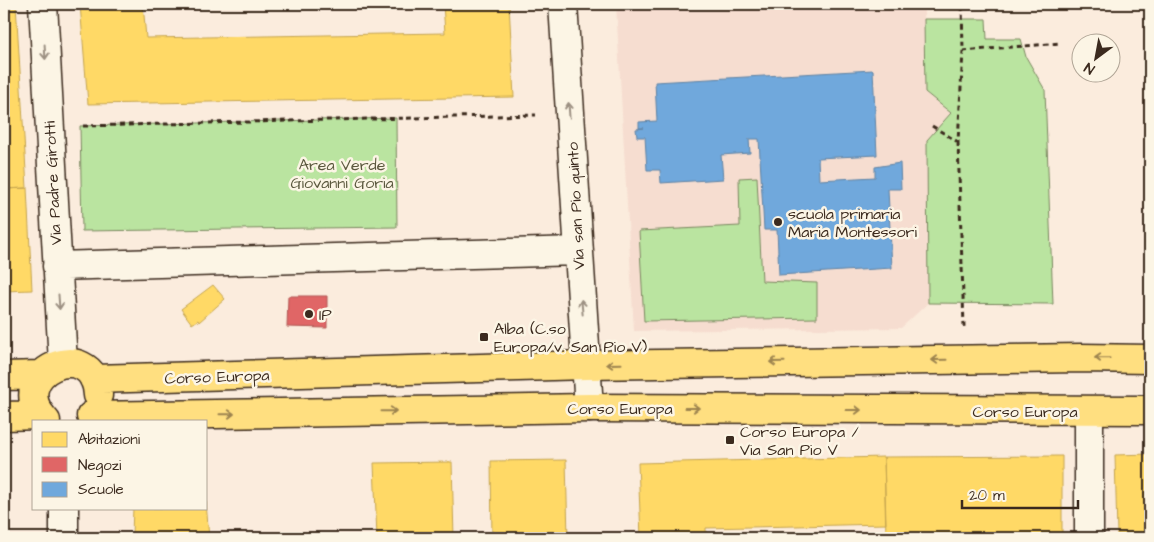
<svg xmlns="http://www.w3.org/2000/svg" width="1154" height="542" viewBox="0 0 1154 542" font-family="'Architects Daughter',sans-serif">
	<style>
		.built { fill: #f6ddd0 }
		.green { fill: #bae4a0; stroke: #7a875f }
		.homes { fill: #ffd966; stroke: #c4a450 }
		.shops { fill: #e06666; stroke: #ae5450 }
		.schools { fill: #6fa8dc; stroke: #5f82a3 }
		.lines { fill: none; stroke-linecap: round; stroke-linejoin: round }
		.minor-casing { stroke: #3b2a1e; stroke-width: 31 }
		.major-casing { stroke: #3b2a1e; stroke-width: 31 }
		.path { stroke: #3b2a1e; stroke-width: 3; stroke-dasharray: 5 4; stroke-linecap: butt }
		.minor { stroke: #fcf5e5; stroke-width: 28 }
		.major { stroke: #ffdf80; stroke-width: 28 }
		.oneway { stroke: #9c9082 }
		.oneway2 { stroke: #9d844f }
		.poi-dot { fill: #3b2a1e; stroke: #fcf5e5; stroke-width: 2 }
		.labels { text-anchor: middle; stroke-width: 5; stroke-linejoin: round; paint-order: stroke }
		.park-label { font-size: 16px; fill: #5b583e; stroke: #fcf5e5 }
		.street-label { font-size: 16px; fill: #3b2a1e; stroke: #fcf5e5 }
		.poi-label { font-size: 16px; fill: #3b2a1e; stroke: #fcf5e5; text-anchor: start }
	</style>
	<rect width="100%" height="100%" fill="#fbecdd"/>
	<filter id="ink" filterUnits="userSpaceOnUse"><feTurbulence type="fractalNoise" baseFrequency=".02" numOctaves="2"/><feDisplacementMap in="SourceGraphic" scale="10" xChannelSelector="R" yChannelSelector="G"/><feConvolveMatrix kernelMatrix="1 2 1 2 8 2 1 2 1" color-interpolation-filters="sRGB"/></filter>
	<g filter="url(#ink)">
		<path class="built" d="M 616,4 L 924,4 L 925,92 L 951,113 L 927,140 L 928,303 L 901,328 L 634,331 Z"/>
		<path class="green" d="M 924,19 L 986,19 L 987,39 L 1021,39 L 1026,57 L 1045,90 L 1053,304 L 928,303 L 927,140 L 951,113 L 925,92 Z
			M 396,118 L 397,227 L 82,231 L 80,126 Z
			M 757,177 L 762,281 L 817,283 L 817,318 L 644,321 L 639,231 L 740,226 L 739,178 Z"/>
		<path class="homes" d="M 4,4 L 16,4 L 27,188 L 4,189 Z
			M 80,4 L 143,4 L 146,38 L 445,33 L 443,4 L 509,4 L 514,97 L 88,104 Z
			M 27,188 L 32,290 L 4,291 L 4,189 Z
			M 213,285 L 225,299 L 199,322 L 198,320 L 192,324 L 181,309 Z
			M 1150,454 L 1150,534 L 1117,534 L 1115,455 Z
			M 1062,456 L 1062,535 L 886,537 L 884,457 Z
			M 884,457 L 886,524 L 706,528 L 706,538 L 641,538 L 638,463 Z
			M 566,460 L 568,538 L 492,538 L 491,461 Z
			M 452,462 L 454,538 L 377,538 L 374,463 Z
			M 206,502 L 209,538 L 117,538 L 117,536 L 132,534 L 133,508 L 206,508 Z"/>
		<path class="shops" d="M 288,296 L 327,296 L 327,328 L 287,327 Z"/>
		<path class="schools" d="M 873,70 L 877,155 L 818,158 L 819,180 L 875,177 L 875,167 L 900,163 L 901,189 L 888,189 L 892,268 L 779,275 L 777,230 L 764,230 L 759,139 L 749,139 L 750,153 L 721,155 L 723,179 L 661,183 L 660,170 L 647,170 L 645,137 L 637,137 L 636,129 L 644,128 L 639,128 L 639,122 L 657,121 L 655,82 Z"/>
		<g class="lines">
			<g class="minor-casing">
				<path id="minor" d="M 43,4 L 63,363
					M 563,4 L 589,408
					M 57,266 L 577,251
					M 64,508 L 64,538
					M 1089,538 L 1089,411"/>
			</g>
			<g class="major-casing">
				<path id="major" d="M 4,376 L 40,375
					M 94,379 L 586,365 L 1081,358 L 1150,359
					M 4,416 L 41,415
					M 91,416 L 589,408 L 1150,410
					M 46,421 C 0,374 94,332 98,395"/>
			</g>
			<path class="path" d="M 963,51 L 1061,43
				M 83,126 L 536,115
				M 932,126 L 958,142 L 963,51 L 962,4
				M 958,142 L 964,327"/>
			<use href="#minor" class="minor"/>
			<use href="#major" class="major"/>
		</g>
		<defs><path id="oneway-shaft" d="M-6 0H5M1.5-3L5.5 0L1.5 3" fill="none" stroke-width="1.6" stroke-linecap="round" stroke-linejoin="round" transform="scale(1.25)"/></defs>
		<g class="oneway">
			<use href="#oneway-shaft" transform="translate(45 52) rotate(87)"/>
			<use href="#oneway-shaft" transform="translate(569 110) rotate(-94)"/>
			<use href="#oneway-shaft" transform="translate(59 302) rotate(86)"/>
			<use href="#oneway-shaft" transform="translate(582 307) rotate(-95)"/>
		</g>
		<g class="oneway2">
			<use href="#oneway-shaft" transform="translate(1102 358) rotate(-179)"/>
			<use href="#oneway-shaft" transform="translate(939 360) rotate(179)"/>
			<use href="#oneway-shaft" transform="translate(777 362) rotate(179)"/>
			<use href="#oneway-shaft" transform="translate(614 364) rotate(179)"/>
			<use href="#oneway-shaft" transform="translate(692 408)"/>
			<use href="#oneway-shaft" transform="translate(854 410)"/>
			<use href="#oneway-shaft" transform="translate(389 411) rotate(-1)"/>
			<use href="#oneway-shaft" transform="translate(227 414) rotate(-1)"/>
		</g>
	</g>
	<g class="poi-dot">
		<circle cx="778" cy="222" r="5"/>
		<circle cx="309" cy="314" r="5"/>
		<rect x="479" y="332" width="10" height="10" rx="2.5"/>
		<rect x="725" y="435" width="10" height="10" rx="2.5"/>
	</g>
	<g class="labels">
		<g class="park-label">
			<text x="342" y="170">Area Verde<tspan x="342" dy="18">Giovanni Goria</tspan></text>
		</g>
		<g class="street-label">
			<text transform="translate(52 183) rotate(-93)" y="6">Via Padre Girotti</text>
			<text transform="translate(575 206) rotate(-93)" y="6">Via san Pio quinto</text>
			<text transform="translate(217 376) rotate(-2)" y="6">Corso Europa</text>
			<text x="620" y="414">Corso Europa</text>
			<text x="1025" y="417">Corso Europa</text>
		</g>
		<g class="poi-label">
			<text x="788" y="219">scuola primaria<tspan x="788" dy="18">Maria Montessori</tspan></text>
			<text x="319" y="320">IP</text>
			<text x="494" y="334">Alba (C.so<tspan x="494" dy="18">Europa/v. San Pio V)</tspan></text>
			<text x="740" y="437">Corso Europa /<tspan x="740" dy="18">Via San Pio V</tspan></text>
		</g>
	</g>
	<rect width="1154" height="542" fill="none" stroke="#fcf5e5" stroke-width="20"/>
	<rect x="10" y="10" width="1134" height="522" fill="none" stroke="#3b2a1e" stroke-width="2" filter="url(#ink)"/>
	<rect x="32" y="420" width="175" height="90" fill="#fcf5e5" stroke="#afa495"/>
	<rect x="42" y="432" width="25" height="15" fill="#ffd966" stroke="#afa495"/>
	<text x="78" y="444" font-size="15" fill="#3b2a1e">Abitazioni</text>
	<rect x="42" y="457" width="25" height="15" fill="#e06666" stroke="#afa495"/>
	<text x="78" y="470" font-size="15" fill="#3b2a1e">Negozi</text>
	<rect x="42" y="482" width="25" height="15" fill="#6fa8dc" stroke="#afa495"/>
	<text x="78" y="494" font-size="15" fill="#3b2a1e">Scuole</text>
	<g transform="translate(1096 58) rotate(212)"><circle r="24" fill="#fcf5e5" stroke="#afa495"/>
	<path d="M0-4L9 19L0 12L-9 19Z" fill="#3b2a1e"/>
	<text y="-8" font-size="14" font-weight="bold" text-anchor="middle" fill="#3b2a1e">N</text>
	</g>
	<path d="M962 500v8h116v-8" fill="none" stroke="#3b2a1e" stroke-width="2.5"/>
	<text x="969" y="500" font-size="15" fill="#3b2a1e" stroke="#fcf5e5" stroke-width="4" paint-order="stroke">20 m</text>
</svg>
